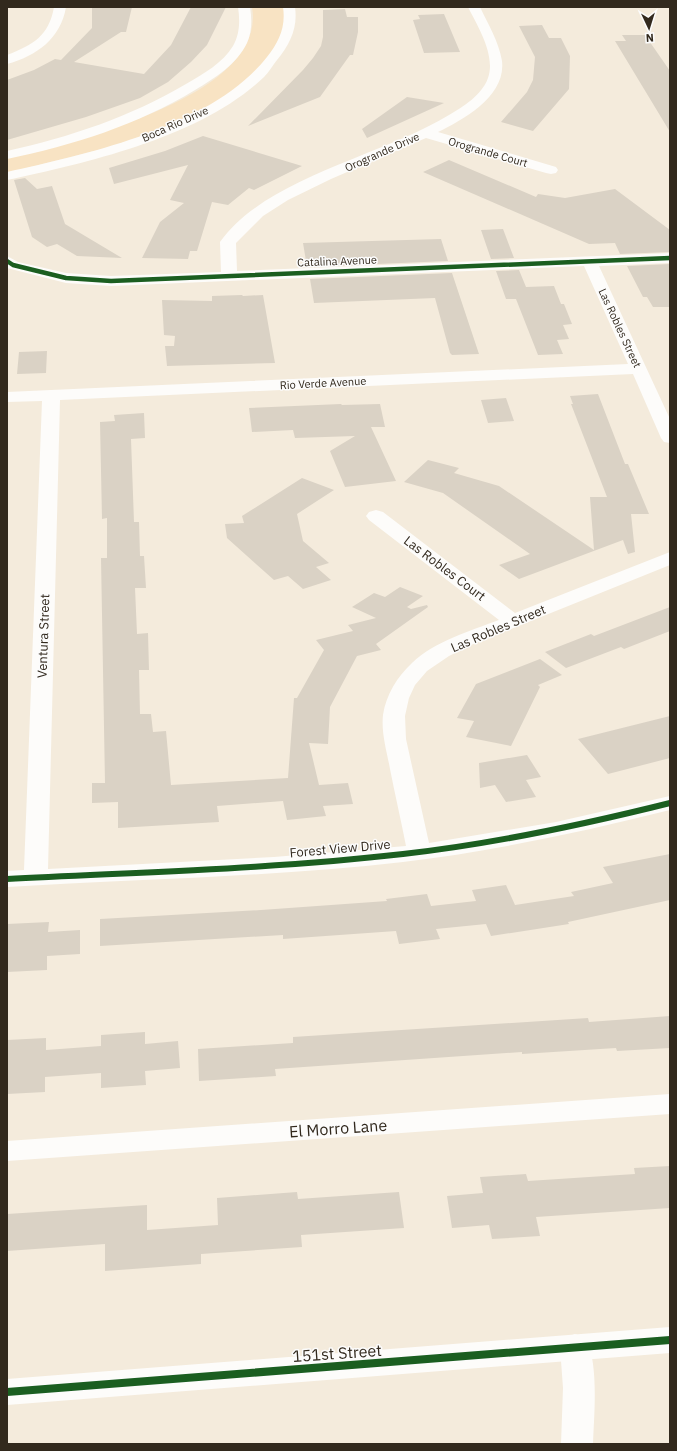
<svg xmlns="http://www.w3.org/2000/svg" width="677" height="1451" viewBox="0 0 677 1451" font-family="'IBM Plex Sans',sans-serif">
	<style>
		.green { fill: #f8e3c3 }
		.building { fill: #dad2c5 }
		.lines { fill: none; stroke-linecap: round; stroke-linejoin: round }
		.street { fill: #fdfcfa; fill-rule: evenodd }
		.secondary { fill: #fdfcfa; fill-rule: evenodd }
		.cycleway-far2-casing { stroke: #fcfcfc; stroke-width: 6 }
		.cycleway-far1-casing { stroke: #fcfcfc; stroke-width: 8 }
		.cycleway-casing { stroke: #fcfcfc; stroke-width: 10 }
		.cycleway-far2 { stroke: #1b5e20; stroke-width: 4.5 }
		.cycleway-far1 { stroke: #1b5e20; stroke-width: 6 }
		.cycleway { stroke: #1b5e20; stroke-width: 8 }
		.labels { text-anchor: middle; stroke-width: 3; stroke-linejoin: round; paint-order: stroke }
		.far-street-label { font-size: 11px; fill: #32291d; stroke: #fcfcfc }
		.street-label { font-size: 13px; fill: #32291d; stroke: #fcfcfc }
		.near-street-label { font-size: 16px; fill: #32291d; stroke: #fcfcfc }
	</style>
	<rect width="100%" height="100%" fill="#f4ebdc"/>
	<path class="green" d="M 252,7 L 284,7 L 286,28 L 260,71 L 221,100 L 151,133 L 110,147 L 7,173 L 7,158 C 70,141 268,98 252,7 Z"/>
	<path class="building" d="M 92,7 L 132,7 L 126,32 L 121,32 L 74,62 L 144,74 L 171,45 L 191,7 L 226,7 L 207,45 L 191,62 L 168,82 L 140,98 L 86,117 L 7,140 L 7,80 L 34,70 L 55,59 L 61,60 L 92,28 Z
		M 345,9 L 347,17 L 358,17 L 358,32 L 353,55 L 350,55 L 320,97 L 248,126 L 303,70 L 313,58 L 321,46 L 323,37 L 323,10 Z
		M 444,14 L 460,52 L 424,53 L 413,20 L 420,19 L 418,15 Z
		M 542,25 L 549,38 L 561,38 L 570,56 L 569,89 L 533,131 L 501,122 L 527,92 L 533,80 L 535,57 L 519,26 Z
		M 622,35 L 645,35 L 670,71 L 670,132 L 615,41 L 626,41 Z
		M 407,97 L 444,103 L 367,138 L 362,129 Z
		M 203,136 L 302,166 L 254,190 L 249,188 L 228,205 L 212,202 L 197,251 L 190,251 L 188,259 L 142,258 L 160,222 L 184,203 L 170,200 L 188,165 L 114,184 L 109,168 L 165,151 Z
		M 449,160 L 536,197 L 538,194 L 565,198 L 615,189 L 670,230 L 670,252 L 620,254 L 615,243 L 589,244 L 423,172 Z
		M 25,178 L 37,189 L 52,186 L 65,224 L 122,258 L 77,256 L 57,244 L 47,247 L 32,237 L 14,180 Z
		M 503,229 L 514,258 L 491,259 L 481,230 Z
		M 441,239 L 448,261 L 307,267 L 303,243 Z
		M 670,264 L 670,307 L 653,307 L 647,297 L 643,297 L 627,266 Z
		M 519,270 L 526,287 L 554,286 L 561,304 L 564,304 L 572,324 L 563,325 L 569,339 L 557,340 L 563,354 L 538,355 L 516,299 L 506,299 L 496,271 Z
		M 452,273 L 479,354 L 452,355 L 450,353 L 435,298 L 314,303 L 310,279 Z
		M 242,295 L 243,296 L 263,295 L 275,363 L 167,366 L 165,346 L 174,346 L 175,336 L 164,335 L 162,300 L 212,301 L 212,296 Z
		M 47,351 L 46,373 L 17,374 L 19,352 Z
		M 598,394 L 625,464 L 628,464 L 649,514 L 631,514 L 635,552 L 628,554 L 623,540 L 519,579 L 499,565 L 530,554 L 443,493 L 404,482 L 428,460 L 459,468 L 454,473 L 499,486 L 594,550 L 590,497 L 607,497 L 571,404 L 573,404 L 570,396 Z
		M 506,398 L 514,421 L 488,423 L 481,400 Z
		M 341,404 L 342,405 L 380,404 L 385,427 L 371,427 L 396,481 L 345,487 L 330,451 L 355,436 L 295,438 L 293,430 L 252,432 L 249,408 Z
		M 144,413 L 145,438 L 131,439 L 134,522 L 139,522 L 140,556 L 144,556 L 146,588 L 135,588 L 137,634 L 148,633 L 149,670 L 139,670 L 140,714 L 151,714 L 153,732 L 166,731 L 171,785 L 288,778 L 294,698 L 297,698 L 324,650 L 316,640 L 353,631 L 348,625 L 376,618 L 352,607 L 374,593 L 385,597 L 400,587 L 423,596 L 407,607 L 411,609 L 427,605 L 428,607 L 376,644 L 381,650 L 357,656 L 330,707 L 328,744 L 309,743 L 319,785 L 348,783 L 353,804 L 323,806 L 326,816 L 287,820 L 283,801 L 217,806 L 219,822 L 118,828 L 118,802 L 92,803 L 92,783 L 105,783 L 101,558 L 107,558 L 107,518 L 102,519 L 100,422 L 115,421 L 114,415 Z
		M 302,478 L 334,490 L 297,514 L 303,541 L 329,563 L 316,567 L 331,580 L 303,589 L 288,576 L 274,580 L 227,538 L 225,524 L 244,523 L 242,516 Z
		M 670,607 L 670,631 L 624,649 L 621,647 L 566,668 L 545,652 L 591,634 L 594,636 Z
		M 540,659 L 562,675 L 538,685 L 540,687 L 511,746 L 466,737 L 474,721 L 457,718 L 476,684 Z
		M 670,716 L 670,758 L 608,774 L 578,739 Z
		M 527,755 L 541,777 L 526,780 L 536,797 L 506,802 L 495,785 L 480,788 L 479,763 Z
		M 670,854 L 670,900 L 568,922 L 569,924 L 491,936 L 486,924 L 436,929 L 440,939 L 399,944 L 396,931 L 283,939 L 283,935 L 100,946 L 100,919 L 261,910 L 387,901 L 386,899 L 427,894 L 431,906 L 476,901 L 472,890 L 506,885 L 515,905 L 574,896 L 571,892 L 613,883 L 603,867 Z
		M 49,922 L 48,932 L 80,930 L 80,954 L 47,956 L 47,970 L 7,972 L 7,924 Z
		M 670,1016 L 670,1048 L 617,1051 L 616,1048 L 522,1054 L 522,1052 L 275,1069 L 276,1076 L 199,1081 L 198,1049 L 293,1043 L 293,1037 L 588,1018 L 589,1022 Z
		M 145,1032 L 145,1044 L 178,1041 L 180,1068 L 145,1071 L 146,1085 L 101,1088 L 101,1073 L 45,1077 L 45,1092 L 7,1094 L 7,1040 L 46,1038 L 46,1050 L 101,1046 L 101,1035 Z
		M 670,1166 L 670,1208 L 536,1217 L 540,1236 L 492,1239 L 489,1225 L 452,1228 L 447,1196 L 483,1193 L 480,1177 L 526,1174 L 528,1181 L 635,1174 L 634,1168 Z
		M 297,1192 L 298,1199 L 399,1192 L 404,1228 L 301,1235 L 302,1247 L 201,1254 L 201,1264 L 105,1271 L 105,1244 L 7,1251 L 7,1214 L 147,1205 L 147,1230 L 218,1225 L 217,1198 Z"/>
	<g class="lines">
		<path class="street" d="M 54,7 L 66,7 C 61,38 37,56 7,64 L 7,55 C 33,45 49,36 54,7 Z
			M 238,7 L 250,7 C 252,19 252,32 247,43 C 237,64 215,78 195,90 C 137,125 74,145 7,159 L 7,151 C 70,137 130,117 186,84 C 203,74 223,63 233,46 C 240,34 240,20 238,7 Z
			M 283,7 L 295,7 C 298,28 290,44 277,60 C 273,65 269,72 264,77 C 201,137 90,162 7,180 L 7,172 C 89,154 213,126 267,57 C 279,42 286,27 283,7 Z
			M 468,7 L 480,7 C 488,24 499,42 502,61 C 506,96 464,119 438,132 L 556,167 L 558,170 L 556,173 L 551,174 L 546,173 L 426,138 L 331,179 L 288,200 L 263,216 L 236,243 L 237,271 L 670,253 L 670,263 L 599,266 L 670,419 L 670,443 L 664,442 L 661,438 L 633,374 L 60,400 L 48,869 L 274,857 L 406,846 C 401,820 395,795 390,769 C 387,752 381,733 383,715 C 386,695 397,677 412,663 C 435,641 470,631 499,620 L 369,520 L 366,516 L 369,512 L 376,510 L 383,512 L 515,613 L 670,552 L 670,565 L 471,645 L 449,656 L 427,671 L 415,685 L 409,698 L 405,716 L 406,739 L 429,843 L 556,822 L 670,796 L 670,810 C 582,832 493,851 403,862 C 272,877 139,879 7,887 L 7,871 L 24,870 L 42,401 L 7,402 L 7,392 L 628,364 L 584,266 L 111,286 L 66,283 L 7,268 L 7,256 L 18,262 L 66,273 L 111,276 L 221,272 L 220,242 C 265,178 382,156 449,115 C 463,107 482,95 488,78 C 496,55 478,27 468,7 Z
			M 670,1094 L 670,1114 L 7,1161 L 7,1141 Z
			M 575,1334 L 586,1338 C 599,1365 594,1414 593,1444 L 561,1444 L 563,1388 L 560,1347 L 564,1338 Z"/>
		<path class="secondary" d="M 670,1327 L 670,1353 L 7,1405 L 7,1379 Z"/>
		<g class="cycleway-far2-casing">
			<path id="cycleway-far2" d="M 7,261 L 13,265 L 66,278 L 111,281 L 670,258"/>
		</g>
		<g class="cycleway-far1-casing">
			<path id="cycleway-far1" d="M 7,879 C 139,872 272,869 403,854 C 493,844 582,825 670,803"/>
		</g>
		<g class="cycleway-casing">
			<path id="cycleway" d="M 7,1392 L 670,1340"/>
		</g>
		<use href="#cycleway-far2" class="cycleway-far2"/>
		<use href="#cycleway-far1" class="cycleway-far1"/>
		<use href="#cycleway" class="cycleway"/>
	</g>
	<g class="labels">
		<g class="far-street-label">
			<text transform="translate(175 124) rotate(-24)" y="4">Boca Rio Drive</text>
			<text transform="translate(382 152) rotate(-24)" y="4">Orogrande Drive</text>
			<text transform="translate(488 152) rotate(16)" y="4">Orogrande Court</text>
			<text transform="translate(337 261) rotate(-2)" y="4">Catalina Avenue</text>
			<text transform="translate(620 328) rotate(65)" y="4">Las Robles Street</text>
			<text transform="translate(323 383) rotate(-3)" y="4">Rio Verde Avenue</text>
		</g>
		<g class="street-label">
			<text transform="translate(445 568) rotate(37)" y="5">Las Robles Court</text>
			<text transform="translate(498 628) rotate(-23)" y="5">Las Robles Street</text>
			<text transform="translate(43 636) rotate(-88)" y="5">Ventura Street</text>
			<text transform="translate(340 848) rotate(-5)" y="5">Forest View Drive</text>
		</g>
		<g class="near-street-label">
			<text transform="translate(338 1128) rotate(-4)" y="6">El Morro Lane</text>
			<text transform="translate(337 1353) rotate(-4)" y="6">151st Street</text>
		</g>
	</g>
	<rect width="677" height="1451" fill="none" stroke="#32291d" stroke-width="16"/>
	<g transform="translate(649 28) rotate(176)" stroke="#fcfcfc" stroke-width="3" paint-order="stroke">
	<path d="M0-3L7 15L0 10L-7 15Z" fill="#32291d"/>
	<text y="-6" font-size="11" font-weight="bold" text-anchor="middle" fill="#32291d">N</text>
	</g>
</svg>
